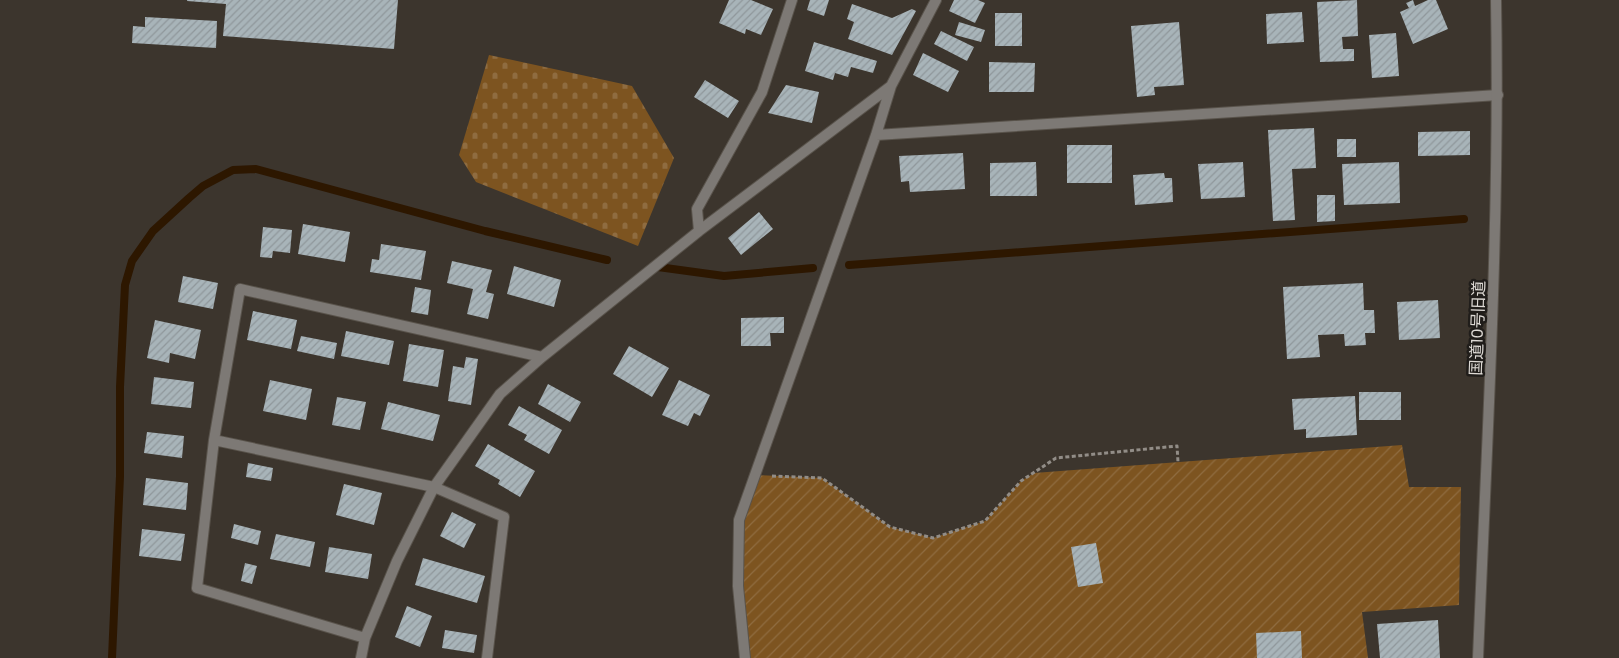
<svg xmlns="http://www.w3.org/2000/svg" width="1619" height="658" viewBox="0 0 1619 658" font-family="Poppins,'Noto Sans JP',sans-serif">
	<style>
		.cemetery { fill: url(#cemetery-stones) }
		.garden { fill: url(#garden-furrows) }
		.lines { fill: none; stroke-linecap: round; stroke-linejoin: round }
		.stream { stroke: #2d1700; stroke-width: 8 }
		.building { fill: url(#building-hatch) }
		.minor-casing { stroke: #59534b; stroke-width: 12 }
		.tertiary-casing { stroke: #59534b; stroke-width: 12 }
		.path { stroke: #928d87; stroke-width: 3; stroke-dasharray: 4 2.5; stroke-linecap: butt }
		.minor { stroke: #7d7975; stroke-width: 10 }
		.tertiary { stroke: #7d7975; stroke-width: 10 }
		.labels { text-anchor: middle; stroke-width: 5; stroke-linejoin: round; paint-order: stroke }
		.street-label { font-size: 16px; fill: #dedad5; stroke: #201d1a }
	</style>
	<defs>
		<pattern id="cemetery-stones" width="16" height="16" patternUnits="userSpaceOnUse" patternTransform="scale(1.25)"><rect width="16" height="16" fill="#7d5420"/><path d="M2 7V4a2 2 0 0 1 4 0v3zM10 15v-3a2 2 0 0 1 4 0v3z" fill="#8f6c40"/></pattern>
		<pattern id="garden-furrows" width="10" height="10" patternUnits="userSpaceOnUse" patternTransform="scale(1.25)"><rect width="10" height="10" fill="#7d5420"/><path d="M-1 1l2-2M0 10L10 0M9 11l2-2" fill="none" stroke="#8f6c40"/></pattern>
		<pattern id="building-hatch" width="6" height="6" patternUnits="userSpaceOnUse" patternTransform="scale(1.25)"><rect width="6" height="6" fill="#a8b4b9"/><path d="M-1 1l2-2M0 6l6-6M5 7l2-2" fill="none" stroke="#8f979b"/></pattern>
	</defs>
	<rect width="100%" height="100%" fill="#3c352d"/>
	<path class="cemetery" d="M 489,55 L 632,86 L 674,158 L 638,246 L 476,182 L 459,155 Z"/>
	<path class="garden" d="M 1402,445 L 1409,487 L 1461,487 L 1459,605 L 1362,612 L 1368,658 L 745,658 L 739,520 L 754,475 L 822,478 L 890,527 L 933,538 L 985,521 L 1021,481 L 1034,473 Z"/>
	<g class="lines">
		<path class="stream" d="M 849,265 L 1464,219
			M 658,267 L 724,276 L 813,268
			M 112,658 L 120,476 L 120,387 L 125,285 L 132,261 L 153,231 L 189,198 L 203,186 L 233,170 L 256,169 L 485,231 L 607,260"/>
	</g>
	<path class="building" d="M 187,0 L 398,0 L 394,49 L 223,36 L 226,4 L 187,1 Z
		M 729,0 L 751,0 L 773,9 L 761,35 L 746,29 L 745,34 L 719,23 Z
		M 810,0 L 829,0 L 824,16 L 807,10 Z
		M 954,0 L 978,0 L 985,3 L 975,23 L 949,11 Z
		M 1357,0 L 1358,36 L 1342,37 L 1343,49 L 1354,49 L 1354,61 L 1320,62 L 1317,2 Z
		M 1413,0 L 1415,6 L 1428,0 L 1436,0 L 1448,29 L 1413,44 L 1400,12 L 1409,8 L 1406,3 Z
		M 852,4 L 892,18 L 912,9 L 916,11 L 892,55 L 848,39 L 854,22 L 847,19 Z
		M 1302,12 L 1304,42 L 1267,44 L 1266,14 Z
		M 995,13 L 1022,13 L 1022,46 L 995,46 Z
		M 145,17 L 217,21 L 216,48 L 132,43 L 133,26 L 145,27 Z
		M 959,22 L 985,30 L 981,42 L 955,35 Z
		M 1179,22 L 1184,85 L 1154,87 L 1155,95 L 1137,97 L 1131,26 Z
		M 941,31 L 974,47 L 967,61 L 934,44 Z
		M 1396,33 L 1399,76 L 1372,78 L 1369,35 Z
		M 814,42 L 877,61 L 873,73 L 851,67 L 848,77 L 835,73 L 833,80 L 805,71 Z
		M 923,53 L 959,71 L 948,92 L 913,75 Z
		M 989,62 L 1035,63 L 1034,92 L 989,92 Z
		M 705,80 L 739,101 L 728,118 L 694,97 Z
		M 786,85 L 819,92 L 812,123 L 768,113 Z
		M 1314,128 L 1316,168 L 1292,169 L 1295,220 L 1273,221 L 1268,130 Z
		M 1470,131 L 1470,155 L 1418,156 L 1418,132 Z
		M 1337,139 L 1356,139 L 1356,157 L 1337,157 Z
		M 1067,145 L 1112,145 L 1112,183 L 1067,183 Z
		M 963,153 L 965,189 L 910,192 L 909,181 L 901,182 L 899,156 Z
		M 1036,162 L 1037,196 L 990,196 L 990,163 Z
		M 1243,162 L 1245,197 L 1201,199 L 1198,164 Z
		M 1399,162 L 1400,203 L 1344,205 L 1342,164 Z
		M 1164,173 L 1165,178 L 1172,178 L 1173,202 L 1135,205 L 1133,175 Z
		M 1317,195 L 1335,195 L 1335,221 L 1317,222 Z
		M 759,212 L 773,229 L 741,255 L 728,238 Z
		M 303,224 L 350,232 L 345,262 L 298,254 Z
		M 263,227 L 292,230 L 290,253 L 273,251 L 272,258 L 260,257 Z
		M 381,244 L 426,251 L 421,280 L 370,272 L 372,259 L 379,260 Z
		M 452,261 L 492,270 L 486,292 L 494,294 L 488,319 L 467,314 L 473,289 L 447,283 Z
		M 514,266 L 561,280 L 554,307 L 507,294 Z
		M 183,276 L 218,283 L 213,309 L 178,302 Z
		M 1363,283 L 1364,310 L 1374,310 L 1375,333 L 1365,333 L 1366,345 L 1345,346 L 1344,334 L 1318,335 L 1320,357 L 1287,359 L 1283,287 Z
		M 415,287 L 431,290 L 428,315 L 411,312 Z
		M 1438,300 L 1440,338 L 1399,340 L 1397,302 Z
		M 253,311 L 297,320 L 291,349 L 247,340 Z
		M 784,317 L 784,333 L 770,333 L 771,346 L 741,346 L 741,318 Z
		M 155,320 L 201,330 L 195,359 L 170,353 L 169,363 L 147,358 Z
		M 346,331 L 394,341 L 389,365 L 341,356 Z
		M 301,336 L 337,343 L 334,359 L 297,351 Z
		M 409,344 L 444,350 L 438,387 L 403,381 Z
		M 629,346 L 669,368 L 652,397 L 613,374 Z
		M 466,357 L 478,359 L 471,405 L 448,401 L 453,366 L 464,368 Z
		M 154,377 L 194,382 L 191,408 L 151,404 Z
		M 270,380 L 312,389 L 306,420 L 263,411 Z
		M 679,380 L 710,395 L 700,416 L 694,413 L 688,426 L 662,415 Z
		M 548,384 L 581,402 L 570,422 L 538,404 Z
		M 1359,392 L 1401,392 L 1401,420 L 1359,420 Z
		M 1355,396 L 1357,435 L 1306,438 L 1306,429 L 1294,430 L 1292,399 Z
		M 337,397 L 366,402 L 360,430 L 332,425 Z
		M 388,402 L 440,415 L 433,441 L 381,429 Z
		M 519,406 L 562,430 L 549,454 L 524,440 L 527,435 L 508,425 Z
		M 147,432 L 184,436 L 182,458 L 144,453 Z
		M 488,444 L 535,471 L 520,497 L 498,484 L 500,480 L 475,466 Z
		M 248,463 L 273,468 L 271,481 L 246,477 Z
		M 146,478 L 188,483 L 186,510 L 143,505 Z
		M 344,484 L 382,493 L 374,525 L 336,515 Z
		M 452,512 L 476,524 L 464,548 L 440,536 Z
		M 234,524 L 261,531 L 258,545 L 231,538 Z
		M 142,529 L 185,534 L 181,561 L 139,556 Z
		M 276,534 L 315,542 L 310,567 L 270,559 Z
		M 1096,543 L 1103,583 L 1078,587 L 1071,547 Z
		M 329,547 L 372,554 L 368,579 L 325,572 Z
		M 423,558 L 485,576 L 477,603 L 415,585 Z
		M 245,563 L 257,566 L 252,584 L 241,581 Z
		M 407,606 L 432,616 L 420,647 L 395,637 Z
		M 1438,620 L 1440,658 L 1380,658 L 1377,624 Z
		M 445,630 L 477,635 L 474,653 L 442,648 Z
		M 1301,631 L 1302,658 L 1257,658 L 1256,633 Z"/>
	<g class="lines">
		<g class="minor-casing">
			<path id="minor" d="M 876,135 L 1498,95
				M 699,231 L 697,209 L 762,92 L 792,0
				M 214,440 L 197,588 L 365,638
				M 361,658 L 365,638 L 397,561 L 434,487 L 500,394 L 542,357 L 699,231 L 891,86
				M 487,658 L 504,517 L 434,487 L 214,440 L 240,289 L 542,357
				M 745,658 L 738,586 L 739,520 L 876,135 L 891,86 L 936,0"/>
		</g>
		<g class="tertiary-casing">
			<path id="tertiary" d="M 1478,658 C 1487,439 1500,220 1496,0"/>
		</g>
		<path class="path" d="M 772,476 L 822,478 L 890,527 L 933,538 L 985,521 L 1021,481 L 1056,458 L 1177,446 L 1178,462"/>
		<use href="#minor" class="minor"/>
		<use href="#tertiary" class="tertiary"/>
	</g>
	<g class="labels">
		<g class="street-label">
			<text transform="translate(1477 328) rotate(-88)" y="6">国道10号旧道</text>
		</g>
	</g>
</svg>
